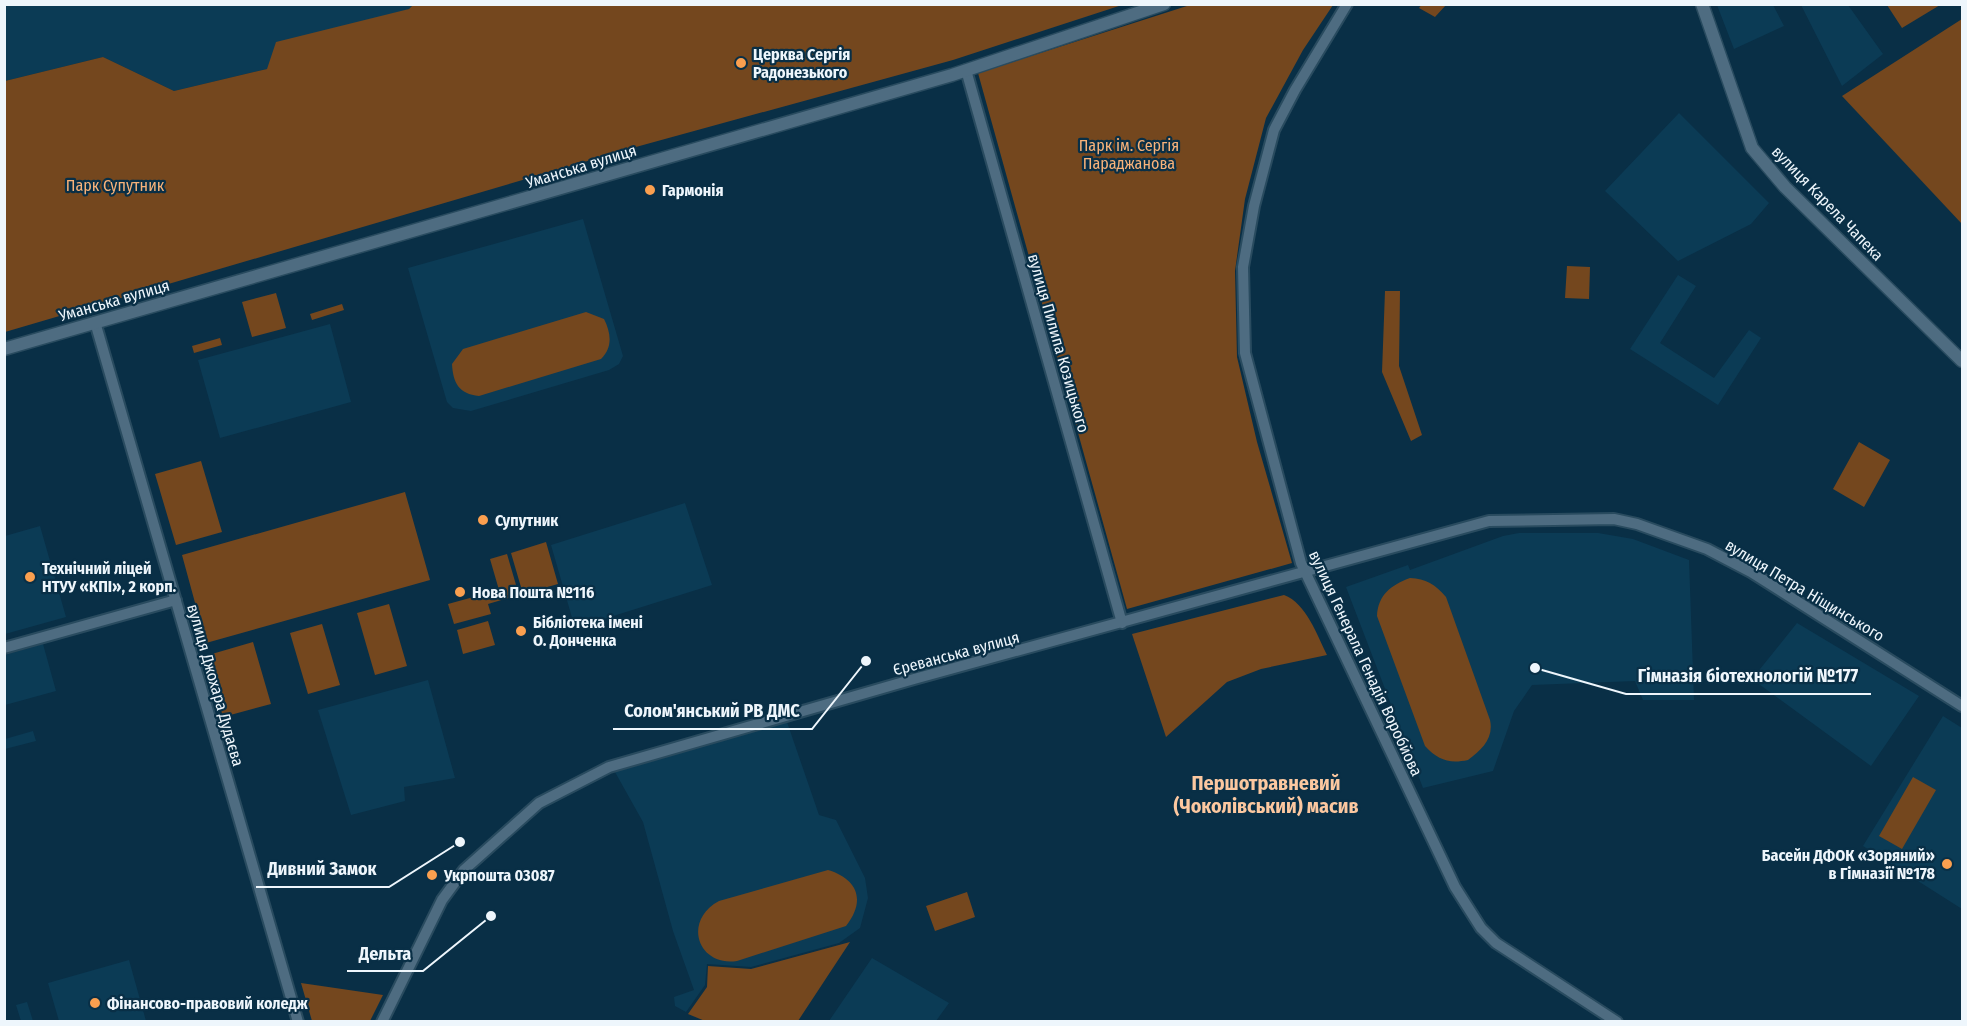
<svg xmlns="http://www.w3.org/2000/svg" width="1967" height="1026" viewBox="0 0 1967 1026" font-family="'Fira Sans Condensed',sans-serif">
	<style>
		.built { fill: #0b3b55 }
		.green { fill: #74471e }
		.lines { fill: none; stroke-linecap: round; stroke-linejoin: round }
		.minor-casing { stroke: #294b5f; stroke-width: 14 }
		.tertiary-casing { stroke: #294b5f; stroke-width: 15 }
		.minor { stroke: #4e6c81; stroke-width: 10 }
		.tertiary { stroke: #4e6c81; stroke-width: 12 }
		.poi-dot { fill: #fa9f4f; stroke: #092f46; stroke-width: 2 }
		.labels { text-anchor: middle; stroke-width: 4.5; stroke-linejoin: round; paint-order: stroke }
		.poi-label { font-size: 16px; font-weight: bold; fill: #eef6fc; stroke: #092f46; text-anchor: start }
		.park-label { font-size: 16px; fill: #f9b37a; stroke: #092f46 }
		.street-label { font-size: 16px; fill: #eef6fc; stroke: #092f46 }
		.quarter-label { font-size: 20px; font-weight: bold; fill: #fcc8a0; stroke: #092f46 }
		.leader { fill: none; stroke: #eef6fc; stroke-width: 2 }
		.callout-dot { fill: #eef6fc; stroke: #092f46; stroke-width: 2 }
		.callout-label { font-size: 18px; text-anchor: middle; font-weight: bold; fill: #eef6fc; stroke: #092f46; stroke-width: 4.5; stroke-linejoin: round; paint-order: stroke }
	</style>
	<rect width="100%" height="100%" fill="#092f46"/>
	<path class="built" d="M 4,5 L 413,5 L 409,9 L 267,69 L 174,91 L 103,57 L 5,81 Z
		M 1717,5 L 1773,5 L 1784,26 L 1734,49 Z
		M 1801,5 L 1848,5 L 1883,54 L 1842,86 Z
		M 1679,113 L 1769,203 L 1751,224 L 1678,261 L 1605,191 Z
		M 583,219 L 623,356 L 619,364 L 609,370 L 471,411 L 453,408 L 447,402 L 408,268 Z
		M 1678,275 L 1696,286 L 1660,343 L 1714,378 L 1749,330 L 1761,338 L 1718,405 L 1630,349 Z
		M 330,324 L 351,402 L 220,438 L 198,360 Z
		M 685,503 L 712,585 L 575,628 L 551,545 Z
		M 40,526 L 66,617 L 5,634 L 5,536 Z
		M 1519,533 L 1598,533 L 1633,539 L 1689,560 L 1694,700 L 1643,700 L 1635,681 L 1532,685 L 1514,711 L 1493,771 L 1423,788 L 1346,587 L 1408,565 L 1410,570 L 1503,536 Z
		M 1797,623 L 1919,696 L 1871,766 L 1752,679 Z
		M 43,644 L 56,691 L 5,705 L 5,655 Z
		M 428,680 L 455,778 L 404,787 L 405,801 L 351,815 L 318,710 Z
		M 1943,716 L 1962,728 L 1962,909 L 1863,846 Z
		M 787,722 L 819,815 L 836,820 L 865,878 L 868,898 L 860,928 L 839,943 L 751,967 L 707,964 L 705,985 L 686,1012 L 675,1006 L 674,997 L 694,990 L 673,931 L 643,822 L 615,772 Z
		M 33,731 L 36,741 L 5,749 L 5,739 Z
		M 872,958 L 949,1003 L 936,1021 L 829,1021 Z
		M 129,960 L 146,1021 L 59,1021 L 48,983 Z
		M 27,1002 L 33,1021 L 21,1021 L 16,1005 Z"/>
	<path class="green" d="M 1422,4 L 1446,4 L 1446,5 L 1435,17 L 1419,8 Z
		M 413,5 L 413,4 L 1122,5 L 953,60 L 625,150 L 5,332 L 5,81 L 103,57 L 174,91 L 267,69 L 276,42 L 409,9 Z
		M 1190,5 L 1333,5 L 1303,50 L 1266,118 L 1245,199 L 1235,271 L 1237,357 L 1257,442 L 1292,563 L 1127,609 L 978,73 Z
		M 1887,5 L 1940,5 L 1902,28 Z
		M 1962,19 L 1962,224 L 1842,96 Z
		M 1567,266 L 1590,267 L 1589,299 L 1565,298 Z
		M 1385,291 L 1400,291 L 1399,366 L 1422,435 L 1411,441 L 1382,372 Z
		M 276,293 L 286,328 L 252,337 L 242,302 Z
		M 342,304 L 344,310 L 312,320 L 310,314 Z
		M 586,312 L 604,319 C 611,333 613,347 601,359 L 479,396 C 459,394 453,383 452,364 L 463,349 Z
		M 220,338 L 222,345 L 194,353 L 192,346 Z
		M 1859,442 L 1890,460 L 1864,507 L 1833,489 Z
		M 201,461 L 222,532 L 176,545 L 155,474 Z
		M 405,492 L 430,580 L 206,643 L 182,555 Z
		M 546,542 L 558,584 L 523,594 L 511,553 Z
		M 507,554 L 519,595 L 488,604 L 491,614 L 454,624 L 448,604 L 499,590 L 490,559 Z
		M 1410,578 C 1426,579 1435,584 1446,597 L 1490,720 C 1494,738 1482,750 1468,760 C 1449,764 1438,760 1425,746 L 1377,616 C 1378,595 1391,585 1410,578 Z
		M 1284,595 C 1306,603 1317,635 1327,655 L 1261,669 L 1227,682 L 1166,737 L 1132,634 Z
		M 389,604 L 407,666 L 375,675 L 357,613 Z
		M 488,621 L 495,645 L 463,654 L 457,630 Z
		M 322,624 L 340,685 L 308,694 L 290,633 Z
		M 253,642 L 271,704 L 223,717 L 205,656 Z
		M 1913,777 L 1936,790 L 1902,849 L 1879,836 Z
		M 828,870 C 858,879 866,901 846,926 L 737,961 C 698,967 682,921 719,901 Z
		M 967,892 L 975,917 L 935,931 L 926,906 Z
		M 850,942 L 798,1021 L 705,1021 L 688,1014 L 707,987 L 708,966 L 751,969 Z
		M 301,983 L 383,995 L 370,1021 L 312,1021 Z"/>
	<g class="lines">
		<g class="minor-casing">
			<path id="minor" d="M 1347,4 L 1295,90 L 1274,130 L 1254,206 L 1243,267 L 1245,353 L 1301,563 L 1455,887 L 1481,928 L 1496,943 L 1617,1022
				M 966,70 L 1122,623
				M 95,322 L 298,1022
				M 4,648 L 176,600
				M 382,1022 L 442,900 L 464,870 L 539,803 L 609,767 L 914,679 L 1489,521 L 1614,519 L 1637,524 L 1707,549 L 1751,572 L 1962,706"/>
		</g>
		<g class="tertiary-casing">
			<path id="tertiary" d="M 1702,4 L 1752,148 L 1785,187 L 1962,361
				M 4,349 L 952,75 L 1164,4"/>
		</g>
		<use href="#minor" class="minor"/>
		<use href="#tertiary" class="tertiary"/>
	</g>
	<g class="poi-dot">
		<circle cx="741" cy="63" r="6"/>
		<circle cx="650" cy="190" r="6"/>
		<circle cx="483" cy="520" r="6"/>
		<circle cx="30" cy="577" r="6"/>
		<circle cx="460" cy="592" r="6"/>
		<circle cx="521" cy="631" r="6"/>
		<circle cx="1947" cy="864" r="6"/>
		<circle cx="432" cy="875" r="6"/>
		<circle cx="95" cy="1003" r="6"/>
	</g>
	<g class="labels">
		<g class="poi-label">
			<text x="753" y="60">Церква Сергія<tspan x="753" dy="18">Радонезького</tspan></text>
			<text x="662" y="196">Гармонія</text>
			<text x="495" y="526">Супутник</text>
			<text x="42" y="574">Технічний ліцей<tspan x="42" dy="18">НТУУ «КПІ», 2 корп.</tspan></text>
			<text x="472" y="598">Нова Пошта №116</text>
			<text x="533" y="628">Бібліотека імені<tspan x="533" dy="18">О. Донченка</tspan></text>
			<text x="1935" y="861" text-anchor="end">Басейн ДФОК «Зоряний»<tspan x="1935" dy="18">в Гімназії №178</tspan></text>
			<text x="444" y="881">Укрпошта 03087</text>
			<text x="107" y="1009">Фінансово-правовий коледж</text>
		</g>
		<g class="park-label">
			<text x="1129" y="151">Парк ім. Сергія<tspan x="1129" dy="18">Параджанова</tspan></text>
			<text x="115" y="191">Парк Супутник</text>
		</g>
		<g class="street-label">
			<text transform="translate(581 166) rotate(-17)" y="6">Уманська вулиця</text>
			<text transform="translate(1828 203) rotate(46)" y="6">вулиця Карела Чапека</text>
			<text transform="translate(114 300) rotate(-16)" y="6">Уманська вулиця</text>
			<text transform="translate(1059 343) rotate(74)" y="6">вулиця Пилипа Козицького</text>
			<text transform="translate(1805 590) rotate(31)" y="6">вулиця Петра Ніщинського</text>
			<text transform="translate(956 653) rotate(-15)" y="6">Єреванська вулиця</text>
			<text transform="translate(1366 663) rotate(65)" y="6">вулиця Генерала Генадія Воробйова</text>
			<text transform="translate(216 685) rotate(74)" y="6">вулиця Джохара Дудаєва</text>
		</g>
		<g class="quarter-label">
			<text x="1266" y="790">Першотравневий<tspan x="1266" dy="23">(Чоколівський) масив</tspan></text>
		</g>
	</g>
	<path class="leader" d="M1535 668L1626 694H1871M866 661L812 729H613M460 842L389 887H256M491 916L423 971H347"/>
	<g class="callout-dot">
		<circle cx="1535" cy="668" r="6"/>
		<circle cx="866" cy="661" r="6"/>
		<circle cx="460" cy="842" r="6"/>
		<circle cx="491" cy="916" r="6"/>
	</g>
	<g class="callout-label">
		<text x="1748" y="682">Гімназія біотехнологій №177</text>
		<text x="712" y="717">Солом'янський РВ ДМС</text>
		<text x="322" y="875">Дивний Замок</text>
		<text x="385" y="960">Дельта</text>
	</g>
	<rect width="1967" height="1026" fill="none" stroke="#eef6fc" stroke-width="12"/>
</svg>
